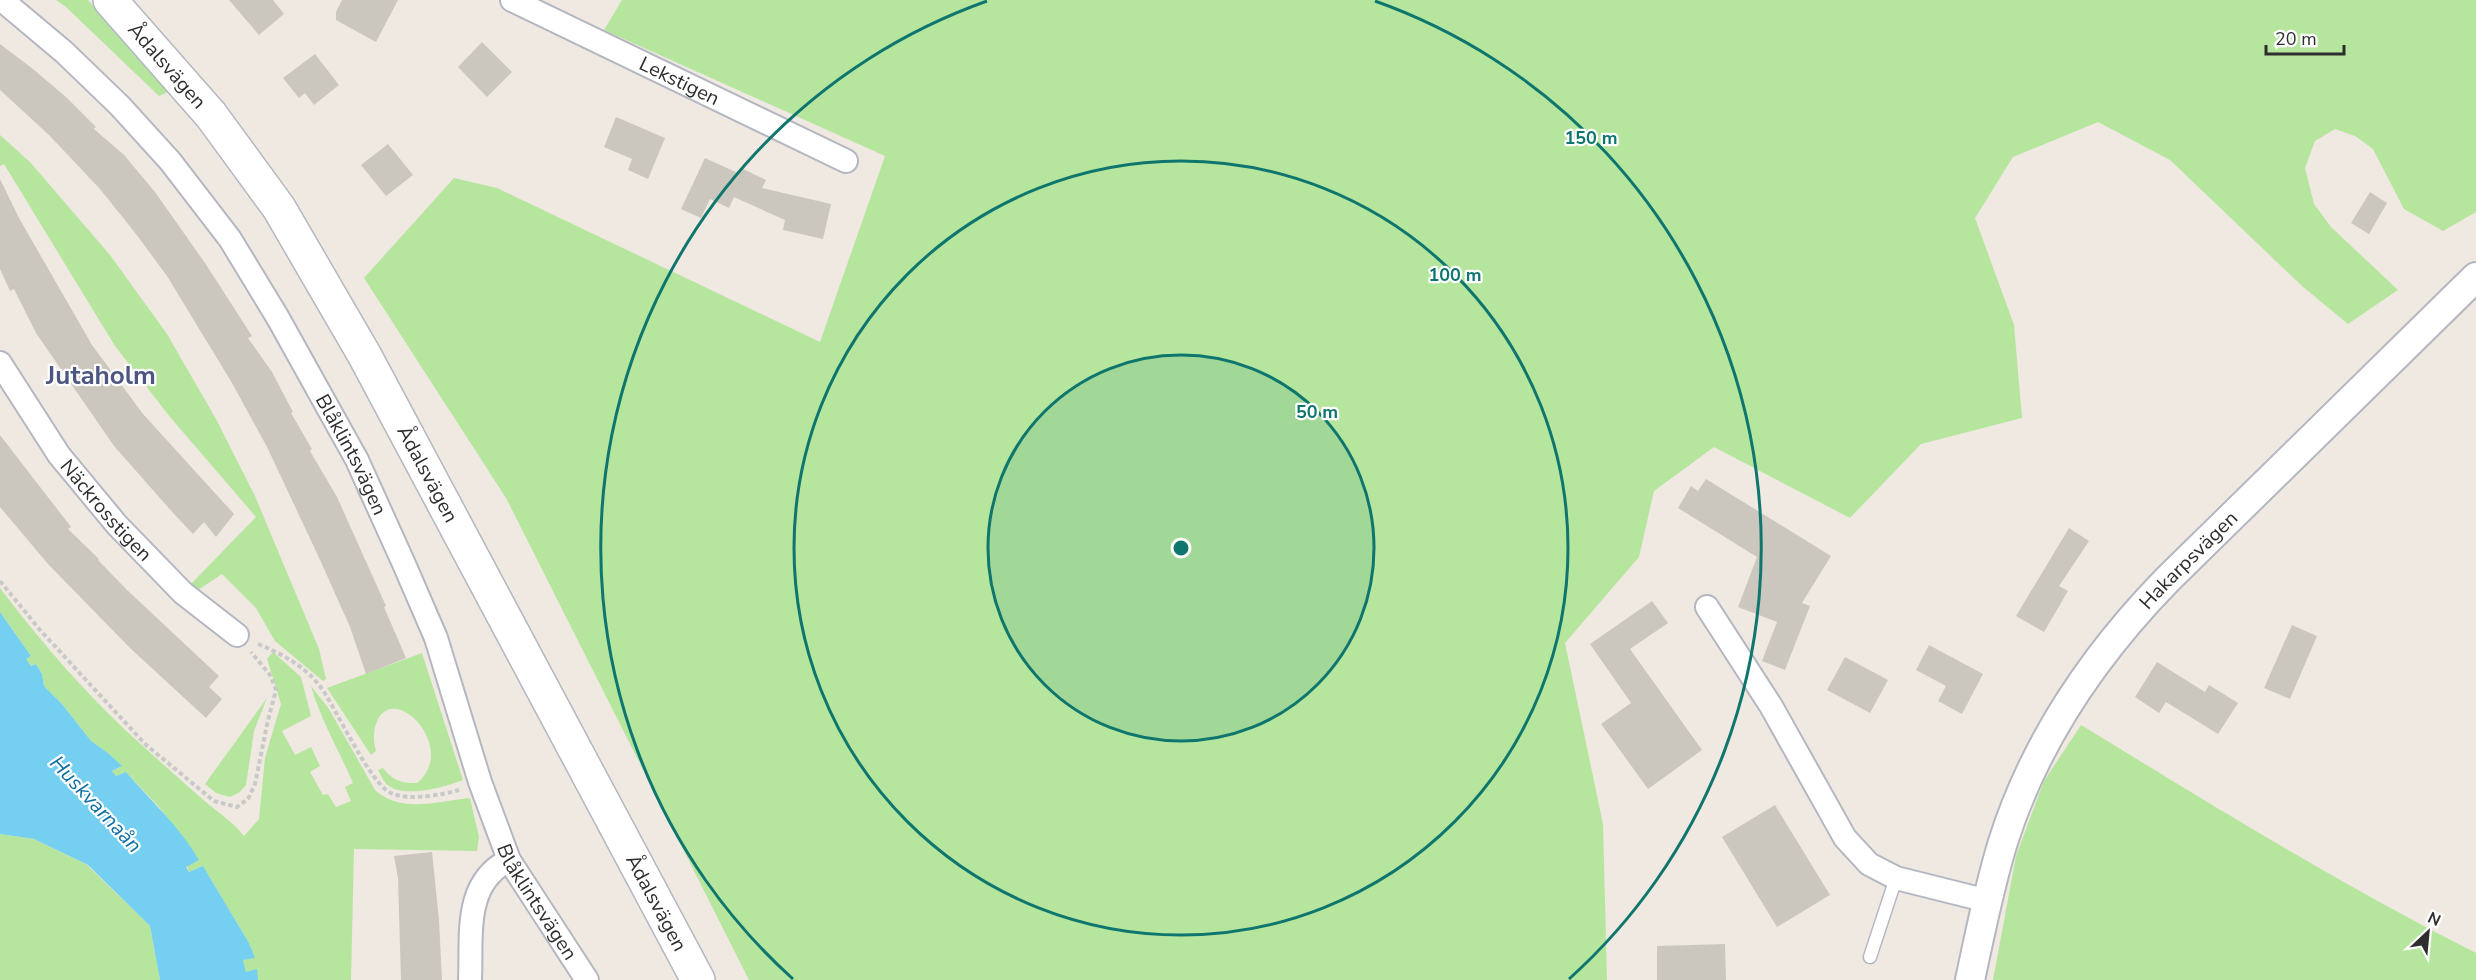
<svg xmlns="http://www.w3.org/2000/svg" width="2476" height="980" viewBox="0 0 2476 980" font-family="'Nunito Sans',sans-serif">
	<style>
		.green { fill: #b6e59e }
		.water { fill: #75cff0 }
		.building { fill: #cbc7bf }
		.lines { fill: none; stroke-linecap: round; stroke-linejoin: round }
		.service-casing { stroke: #b4b7c1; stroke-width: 15 }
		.minor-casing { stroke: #b4b7c1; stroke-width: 26 }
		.tertiary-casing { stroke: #b4b7c1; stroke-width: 32 }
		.secondary-casing { stroke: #b4b7c1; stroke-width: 36 }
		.path { stroke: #c9c9c9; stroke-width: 4; stroke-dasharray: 4.5 3; stroke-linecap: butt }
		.service { stroke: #fff; stroke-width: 12 }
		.minor { stroke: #fff; stroke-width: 22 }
		.tertiary { stroke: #fff; stroke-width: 28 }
		.secondary { stroke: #fff; stroke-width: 33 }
		.ring { fill: none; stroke: #0f766e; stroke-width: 3 }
		.labels { text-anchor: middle; stroke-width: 4.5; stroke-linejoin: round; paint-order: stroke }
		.street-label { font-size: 20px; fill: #2e2e2e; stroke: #fff }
		.water-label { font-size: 21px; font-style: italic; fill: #0d6fa3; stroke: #fff }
		.district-label { font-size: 26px; font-weight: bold; fill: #4d5680; stroke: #fff }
		.centre { fill: #0f766e; stroke: #fff; stroke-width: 3 }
		.ring-label { font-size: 18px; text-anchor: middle; font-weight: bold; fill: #0f766e; stroke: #fff; stroke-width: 4.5; stroke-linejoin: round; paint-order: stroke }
	</style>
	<rect width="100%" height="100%" fill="#efe9e1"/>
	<path class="green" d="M 56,0 L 88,0 L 168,92 L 159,96 L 66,7 Z
		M 622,0 L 2476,0 L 2476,212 L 2443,231 L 2404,209 L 2373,149 L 2355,136 L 2335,129 L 2315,141 L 2305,168 L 2314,204 L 2331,227 L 2398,290 L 2348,324 L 2302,286 L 2170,160 L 2098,122 L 2013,157 L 1975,218 L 2014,325 L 2022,418 L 1921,444 L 1850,518 L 1714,447 L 1654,491 L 1639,557 L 1565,643 L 1603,824 L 1607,980 L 749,980 L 506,498 L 364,278 L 454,178 L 497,188 L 820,342 L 885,156 L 604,30 Z
		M 0,135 L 30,162 L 110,255 L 167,334 L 216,419 L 255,496 L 319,649 L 326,679 L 323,681 L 275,641 L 256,608 L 222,574 L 198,590 L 193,589 L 190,585 L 256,517 L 170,417 L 115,346 L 4,164 L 0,166 Z
		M 0,588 C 43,645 91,700 145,748 C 165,766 186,785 207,803 C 220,814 233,822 244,836 L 259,819 L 265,758 L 281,704 L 267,659 L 273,652 L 301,677 L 311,716 L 282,731 L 295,755 L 311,747 L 320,766 L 310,772 L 323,795 L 328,794 L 336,807 L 351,801 L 345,787 L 353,783 C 339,750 321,721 311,686 L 329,709 L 375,790 C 401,814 437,801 470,798 L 479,837 L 477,851 L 354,849 L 351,980 L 257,980 L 246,972 L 243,960 L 254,957 L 249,943 L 203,866 L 189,872 L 173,826 L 159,807 L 126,772 L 116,776 L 112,771 L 121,767 L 108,753 L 91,741 L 62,704 L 44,686 L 42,674 L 36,664 L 31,666 L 26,659 L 31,656 L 0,612 Z
		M 422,653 L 463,780 C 446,787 405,798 389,786 C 384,783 381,775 378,770 L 383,768 C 393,781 401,783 417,783 C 458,750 398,683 378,719 C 373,729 373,741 376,751 L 371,755 L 327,688 Z
		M 267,698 L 254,731 L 246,785 L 240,792 L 230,797 L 216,793 L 205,784 Z
		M 2081,725 C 2212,805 2339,884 2476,953 L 2476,980 L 1993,980 L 2016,856 L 2044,781 Z
		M 0,834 L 34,839 L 87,865 L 150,926 L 160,980 L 0,980 Z"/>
	<path class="water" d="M 0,612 L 31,656 L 26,659 L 31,666 L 36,664 L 42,674 L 44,686 L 62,704 L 91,741 L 108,753 L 122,766 L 112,771 L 116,776 L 126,772 C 151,801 180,827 199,860 L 186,867 L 189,872 L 203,866 L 249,943 L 255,958 L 243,960 L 246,972 L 257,969 L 258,980 L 160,980 L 150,926 L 88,865 L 34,839 L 0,834 Z"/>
	<path class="building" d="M 229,0 L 273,0 L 284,14 L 259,35 Z
		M 342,0 L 398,0 L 376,42 L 336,20 L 336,12 Z
		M 482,42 L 512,72 L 487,97 L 458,67 Z
		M 0,44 L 33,69 L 66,97 L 96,127 L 94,129 L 124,155 L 155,192 L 205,263 L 252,336 L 248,338 L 272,372 L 293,412 L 291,413 L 312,449 L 310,451 L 337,497 L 386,606 L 384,607 L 406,658 L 366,674 L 350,627 L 321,562 L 267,447 L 232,383 L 167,276 L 136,234 L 100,189 L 49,135 L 0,90 Z
		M 315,54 L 339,85 L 314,105 L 305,93 L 299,98 L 283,78 Z
		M 616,117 L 665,138 L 648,179 L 628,170 L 632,159 L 604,147 Z
		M 388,144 L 413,175 L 386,196 L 361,165 Z
		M 705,158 L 738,173 L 741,168 L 766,180 L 762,188 L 831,204 L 823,239 L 783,230 L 785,220 L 734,197 L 729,208 L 710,199 L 701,218 L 681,209 Z
		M 0,179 L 19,218 L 92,345 L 143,414 L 234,514 L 216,537 L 204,522 L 193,534 L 174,514 L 114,446 L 36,333 L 14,289 L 10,291 L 0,269 Z
		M 2370,192 L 2387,203 L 2369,234 L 2351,223 Z
		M 0,435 L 71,527 L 68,529 L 99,559 L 98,560 L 127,590 L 219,676 L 209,687 L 222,699 L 206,718 L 130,648 L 48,564 L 0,507 Z
		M 1706,479 L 1831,556 L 1802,603 L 1810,606 L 1785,670 L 1762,661 L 1777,622 L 1738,607 L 1757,557 L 1678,508 L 1691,486 L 1698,491 Z
		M 2069,528 L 2089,541 L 2059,586 L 2068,591 L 2044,632 L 2016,616 Z
		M 1652,601 L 1668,623 L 1630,649 L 1702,750 L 1648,789 L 1601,724 L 1631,703 L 1590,644 Z
		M 2292,625 L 2317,636 L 2290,699 L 2264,688 Z
		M 1929,645 L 1983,674 L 1962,714 L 1938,701 L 1946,686 L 1916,670 Z
		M 1845,657 L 1888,680 L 1870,713 L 1827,690 Z
		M 2157,662 L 2205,692 L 2209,685 L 2238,703 L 2218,734 L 2166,702 L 2159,713 L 2135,697 Z
		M 1775,805 L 1830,895 L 1777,927 L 1722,837 Z
		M 432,852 L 439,920 L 442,980 L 401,980 L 398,878 L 394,856 Z
		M 1725,944 L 1726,980 L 1657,980 L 1657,946 Z"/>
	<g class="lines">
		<g class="service-casing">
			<path id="service" d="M 1870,957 L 1896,878"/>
		</g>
		<g class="minor-casing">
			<g id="minor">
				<path id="s1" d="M 2,0 L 64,52 L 120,106 L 170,161 L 230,239 L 278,318 L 357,460 L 404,564 L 436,638 L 480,782 L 509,860 L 587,980"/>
				<path id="s2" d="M 512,0 L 846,161"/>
				<path id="s3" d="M 0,363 L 59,455 L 117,525 L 183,593 L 237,635"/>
				<path d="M 1707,607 L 1771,706 L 1845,838 L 1869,864 L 1896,878 L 1988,901"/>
				<path d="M 470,980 C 472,935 463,883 509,860"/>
			</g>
		</g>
		<g class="tertiary-casing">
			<g id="tertiary">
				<path id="s4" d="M 1970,980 C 1980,934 1989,887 2003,842 C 2035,741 2094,655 2167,580 L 2476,277"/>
			</g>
		</g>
		<g class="secondary-casing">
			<g id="secondary">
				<path id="s5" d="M 110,0 L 211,115 L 279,208 L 365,356 L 698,980"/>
			</g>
		</g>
		<path class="path" d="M 0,581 L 40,630 L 145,744 L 214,801 L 237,807 L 248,799 L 255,784 L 268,720 L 276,690 L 270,675 L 251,652
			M 258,644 C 282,654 307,667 322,689 C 337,710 370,784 391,793 C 407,801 443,795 459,790"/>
		<use href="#service" class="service"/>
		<use href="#minor" class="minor"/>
		<use href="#tertiary" class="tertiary"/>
		<use href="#secondary" class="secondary"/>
	</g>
	<circle cx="1181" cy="548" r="193" fill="#0f766e" fill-opacity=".12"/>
	<g class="ring">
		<circle cx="1181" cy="548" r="193"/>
		<circle cx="1181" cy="548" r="387"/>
		<path d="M793 979A580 580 0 0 1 987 1M1375 1A580 580 0 0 1 1569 979"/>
	</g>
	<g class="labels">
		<g class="street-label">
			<text dy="7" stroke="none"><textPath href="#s5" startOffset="87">Ådalsvägen</textPath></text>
			<text dy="7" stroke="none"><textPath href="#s2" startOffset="186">Lekstigen</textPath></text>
			<text dy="7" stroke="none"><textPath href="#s1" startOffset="579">Blåklintsvägen</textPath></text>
			<text dy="7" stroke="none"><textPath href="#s5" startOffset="573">Ådalsvägen</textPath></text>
			<text dy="7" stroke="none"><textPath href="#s3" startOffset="182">Näckrosstigen</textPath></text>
			<text dy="7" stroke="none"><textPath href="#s4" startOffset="483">Hakarpsvägen</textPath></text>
			<text dy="7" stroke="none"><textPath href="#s1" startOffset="1065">Blåklintsvägen</textPath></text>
			<text dy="7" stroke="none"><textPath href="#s5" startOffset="1059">Ådalsvägen</textPath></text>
		</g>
		<g class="water-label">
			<text transform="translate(96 804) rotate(47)" y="7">Huskvarnaån</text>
		</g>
		<g class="district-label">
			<text x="101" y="384">Jutaholm</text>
		</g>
	</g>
	<circle cx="1181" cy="548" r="9" class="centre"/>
	<g class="ring-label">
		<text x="1591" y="144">150 m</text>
		<text x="1455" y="281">100 m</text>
		<text x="1317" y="418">50 m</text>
	</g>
	<g transform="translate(2428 932) rotate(26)" stroke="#ffffff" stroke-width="4.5" paint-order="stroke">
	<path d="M0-4.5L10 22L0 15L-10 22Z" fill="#2e2e2e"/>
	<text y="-9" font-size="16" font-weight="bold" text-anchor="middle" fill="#2e2e2e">N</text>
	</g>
	<path d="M2266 45v9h78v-9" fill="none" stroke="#2e2e2e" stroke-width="3"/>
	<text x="2275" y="45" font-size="18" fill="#2e2e2e" stroke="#ffffff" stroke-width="4.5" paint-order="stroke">20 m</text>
</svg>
